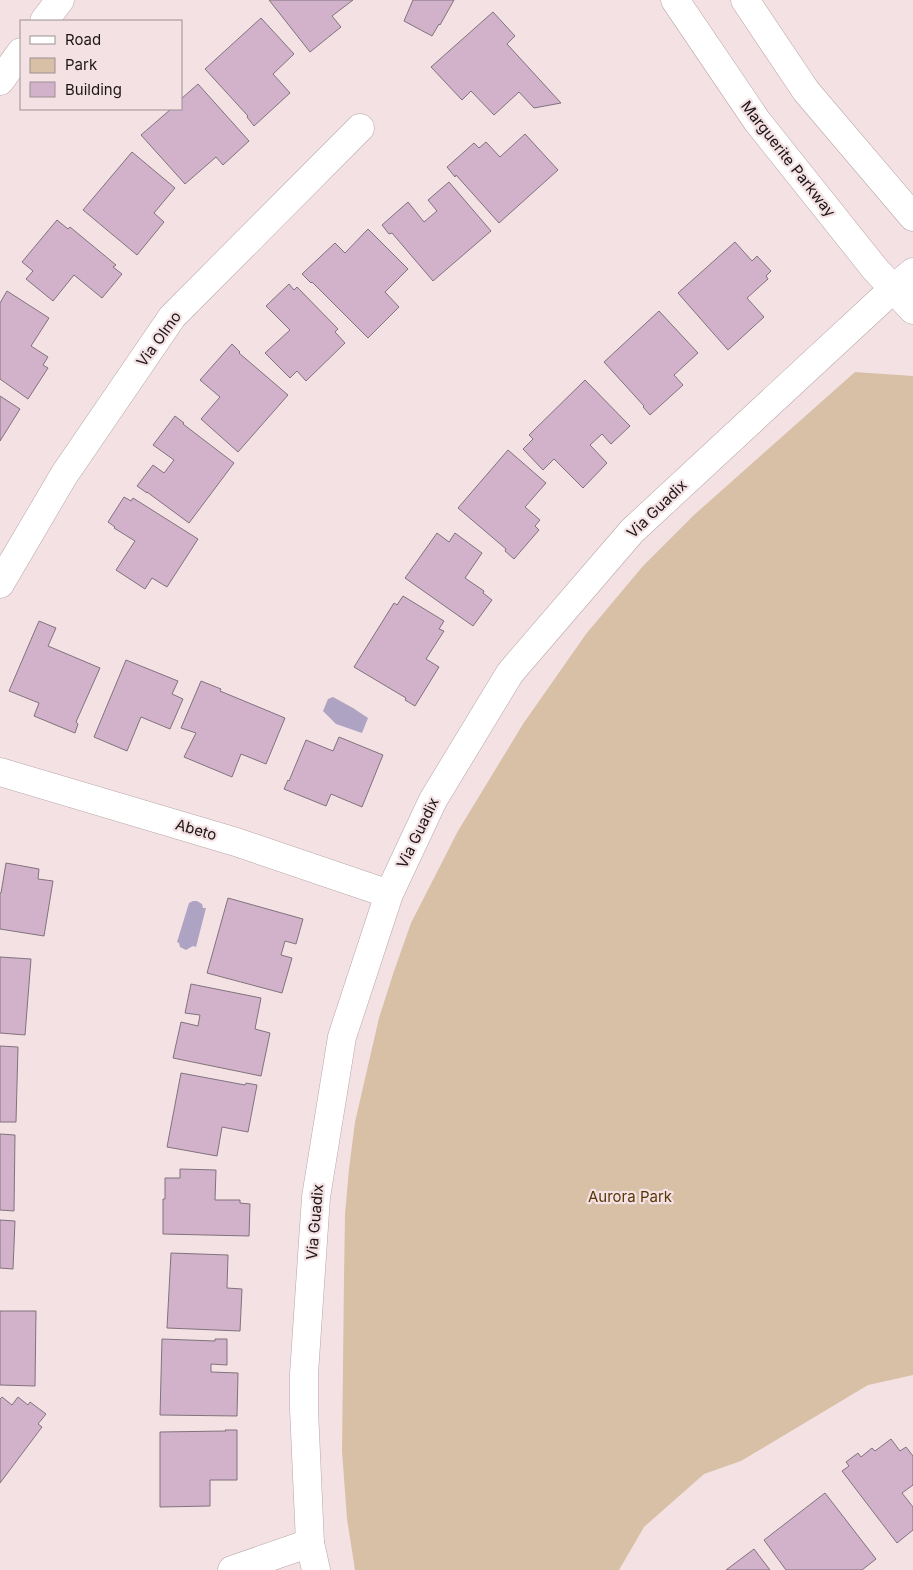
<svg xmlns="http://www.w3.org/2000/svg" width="913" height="1570" viewBox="0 0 913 1570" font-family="Inter,sans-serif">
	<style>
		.green { fill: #d7c0a6 }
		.water { fill: #afa3c3 }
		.building { fill: #d1b2ca; stroke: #80737c }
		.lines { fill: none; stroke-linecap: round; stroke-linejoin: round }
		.street-casing { stroke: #b7a5a8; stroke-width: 29 }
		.secondary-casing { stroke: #b7a5a8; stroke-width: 29 }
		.primary-casing { stroke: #b7a5a8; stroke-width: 29 }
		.street { stroke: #fff; stroke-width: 28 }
		.secondary { stroke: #fff; stroke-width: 28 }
		.primary { stroke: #fff; stroke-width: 28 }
		.labels { text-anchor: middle; stroke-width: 4.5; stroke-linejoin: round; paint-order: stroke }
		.street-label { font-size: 15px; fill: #1c1516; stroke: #f4e1e4 }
		.park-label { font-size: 15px; fill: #583604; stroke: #f4e1e4 }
	</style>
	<rect width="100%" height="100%" fill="#f4e1e4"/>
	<path class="green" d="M 855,372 L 913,376 L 913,1375 L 868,1385 L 741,1461 L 704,1474 L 644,1527 L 619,1570 L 355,1570 L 347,1519 L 342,1451 L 344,1278 L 345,1214 L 349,1169 L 355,1122 L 379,1018 L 394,971 L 411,923 L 458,831 L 523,724 L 586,634 L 643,566 L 694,515 Z"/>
	<path class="water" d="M 333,697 L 353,708 L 368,718 L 362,733 L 336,724 L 323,711 L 328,699 Z
		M 193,901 L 197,901 L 202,904 L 203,908 L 206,908 L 196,947 L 193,946 L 186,950 L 180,947 L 179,943 L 177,942 L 189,903 Z"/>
	<path class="building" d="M 269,0 L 353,0 L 332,16 L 341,27 L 310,52 Z
		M 413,0 L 454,0 L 440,25 L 439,24 L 432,36 L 404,21 Z
		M 493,12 L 515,36 L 507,44 L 561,103 L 534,108 L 519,92 L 494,115 L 471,91 L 462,100 L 431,67 Z
		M 261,18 L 294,54 L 273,74 L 290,93 L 254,126 L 247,117 L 248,116 L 205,69 Z
		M 198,84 L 249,141 L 223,165 L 216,157 L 185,184 L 141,135 L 171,109 L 181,109 L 181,99 Z
		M 525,134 L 558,170 L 499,223 L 456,175 L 455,177 L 447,167 L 474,143 L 479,148 L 486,142 L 500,157 Z
		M 132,152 L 175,188 L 154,213 L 164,222 L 137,255 L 83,210 Z
		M 449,182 L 491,231 L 433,281 L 392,233 L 389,234 L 382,225 L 408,202 L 424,222 L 437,211 L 428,200 Z
		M 57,220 L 68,229 L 70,227 L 116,265 L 113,267 L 122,274 L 102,298 L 74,275 L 53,301 L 26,279 L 33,271 L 22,262 Z
		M 368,229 L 408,269 L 385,292 L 399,307 L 368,338 L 312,282 L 311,283 L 302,274 L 335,243 L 345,253 Z
		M 735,242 L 752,261 L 757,256 L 771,271 L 766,276 L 768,279 L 747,298 L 764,317 L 728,350 L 678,293 Z
		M 289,284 L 294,290 L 297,287 L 338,329 L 335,332 L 345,343 L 306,381 L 297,371 L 290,378 L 265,353 L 290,330 L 266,306 Z
		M 7,291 L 49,318 L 31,346 L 48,357 L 43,365 L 48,368 L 28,399 L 0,379 L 0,303 Z
		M 659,311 L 698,353 L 674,375 L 683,385 L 650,415 L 643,407 L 644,406 L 604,362 Z
		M 232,344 L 240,352 L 239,353 L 288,395 L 238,452 L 201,419 L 220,397 L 200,380 Z
		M 585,380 L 630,426 L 611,444 L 602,434 L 590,445 L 607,463 L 583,488 L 554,459 L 543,470 L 523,449 L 533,439 L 529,435 Z
		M 0,396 L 20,409 L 0,441 Z
		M 175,416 L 184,423 L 183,424 L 234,463 L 189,523 L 147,492 L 147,493 L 137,486 L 153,465 L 164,473 L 174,460 L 153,445 Z
		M 508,450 L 546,483 L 525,507 L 540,520 L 535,526 L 539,530 L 514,559 L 505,551 L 506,549 L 458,508 Z
		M 124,497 L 131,501 L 133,498 L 198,539 L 167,587 L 152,578 L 145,589 L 116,570 L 135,541 L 114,528 L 115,527 L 108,522 Z
		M 437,533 L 449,542 L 455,533 L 482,553 L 465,578 L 484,591 L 483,593 L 492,600 L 473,626 L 405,578 Z
		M 403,596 L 444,621 L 439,629 L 444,631 L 426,659 L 439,667 L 415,706 L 405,700 L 406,698 L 354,667 L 394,603 L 397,605 Z
		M 39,621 L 56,628 L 48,646 L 100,668 L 76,722 L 78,724 L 75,733 L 34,716 L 39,703 L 9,691 Z
		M 126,660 L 178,681 L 172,694 L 183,699 L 170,729 L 141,717 L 127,751 L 94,737 Z
		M 201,681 L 221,689 L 220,691 L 285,718 L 266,764 L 241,754 L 232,777 L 184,757 L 196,733 L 181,728 Z
		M 339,737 L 383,755 L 362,807 L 331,794 L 326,806 L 284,789 L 288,780 L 289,781 L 306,740 L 333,751 Z
		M 6,863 L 39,869 L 38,879 L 53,881 L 44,936 L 0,929 L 0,893 L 1,893 Z
		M 228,898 L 303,919 L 296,944 L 285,941 L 281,955 L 292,958 L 282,993 L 207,973 Z
		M 0,957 L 31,959 L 25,1035 L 0,1033 Z
		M 191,984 L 261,998 L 255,1029 L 270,1033 L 261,1076 L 173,1058 L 181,1022 L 198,1026 L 200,1015 L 185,1013 Z
		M 0,1046 L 18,1047 L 16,1122 L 0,1122 Z
		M 181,1073 L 245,1085 L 246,1083 L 257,1085 L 248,1132 L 222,1127 L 217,1156 L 167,1147 Z
		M 0,1134 L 15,1135 L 14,1211 L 0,1210 Z
		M 180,1169 L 216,1170 L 215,1200 L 240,1200 L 240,1203 L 250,1204 L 249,1236 L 163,1234 L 163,1199 L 165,1199 L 165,1178 L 180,1178 Z
		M 0,1220 L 15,1221 L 13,1269 L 0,1268 Z
		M 171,1253 L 228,1255 L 227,1288 L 242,1289 L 240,1331 L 167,1328 Z
		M 0,1311 L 36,1311 L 35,1386 L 0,1385 Z
		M 162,1339 L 215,1341 L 215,1339 L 227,1339 L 227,1365 L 211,1364 L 211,1372 L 238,1373 L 237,1416 L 160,1415 Z
		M 2,1397 L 12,1405 L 18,1397 L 28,1405 L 30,1402 L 46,1414 L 38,1424 L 42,1427 L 0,1483 L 0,1399 Z
		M 225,1430 L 237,1430 L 237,1480 L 210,1480 L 210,1506 L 160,1507 L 160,1432 L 226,1431 Z
		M 891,1439 L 900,1451 L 906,1447 L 913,1456 L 913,1485 L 902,1493 L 913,1507 L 913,1530 L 897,1543 L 842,1471 L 849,1466 L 846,1462 L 858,1453 L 861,1457 L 872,1448 L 875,1451 Z
		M 825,1493 L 876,1559 L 862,1570 L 786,1570 L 764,1540 Z
		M 754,1549 L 770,1570 L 726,1570 Z"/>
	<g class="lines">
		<g class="street-casing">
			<path id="street" d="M 0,584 L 64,475 L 172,317 L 360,128
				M 0,772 L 236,842 L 389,894
				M 316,1570 L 310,1543 L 304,1409 L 304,1374 L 316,1197 L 342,1037 L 389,894 L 433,800 L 510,673 L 632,531 L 893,289 L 913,272"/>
		</g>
		<g class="secondary-casing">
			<path id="secondary" d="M 232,1570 L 310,1543"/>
		</g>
		<g class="primary-casing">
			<path id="primary" d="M 675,0 L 757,121 L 875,269 L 913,310
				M 745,0 L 806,91 L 913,217
				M 44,21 L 60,0
				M 0,81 L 21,52"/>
		</g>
		<use href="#street" class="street"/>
		<use href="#secondary" class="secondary"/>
		<use href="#primary" class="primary"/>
	</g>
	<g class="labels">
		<g class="street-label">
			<text transform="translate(788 159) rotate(52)" y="5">Marguerite Parkway</text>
			<text transform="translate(159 339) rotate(-54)" y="5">Via Olmo</text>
			<text transform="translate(657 509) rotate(-44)" y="5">Via Guadix</text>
			<text transform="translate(196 830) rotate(16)" y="5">Abeto</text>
			<text transform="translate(418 833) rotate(-64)" y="5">Via Guadix</text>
			<text transform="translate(315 1222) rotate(-85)" y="5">Via Guadix</text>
		</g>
		<g class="park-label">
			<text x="630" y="1202">Aurora Park</text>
		</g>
	</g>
	<rect x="20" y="20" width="162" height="90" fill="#f4e1e4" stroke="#9e8f92"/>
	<rect x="30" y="36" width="25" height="8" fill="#ffffff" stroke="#9e8f92"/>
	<text x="65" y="45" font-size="15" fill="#1c1516">Road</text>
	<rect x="30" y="58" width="25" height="15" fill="#d7c0a6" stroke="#9e8f92"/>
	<text x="65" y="70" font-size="15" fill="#1c1516">Park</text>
	<rect x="30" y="82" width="25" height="15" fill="#d1b2ca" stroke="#9e8f92"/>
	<text x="65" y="95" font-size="15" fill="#1c1516">Building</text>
</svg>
